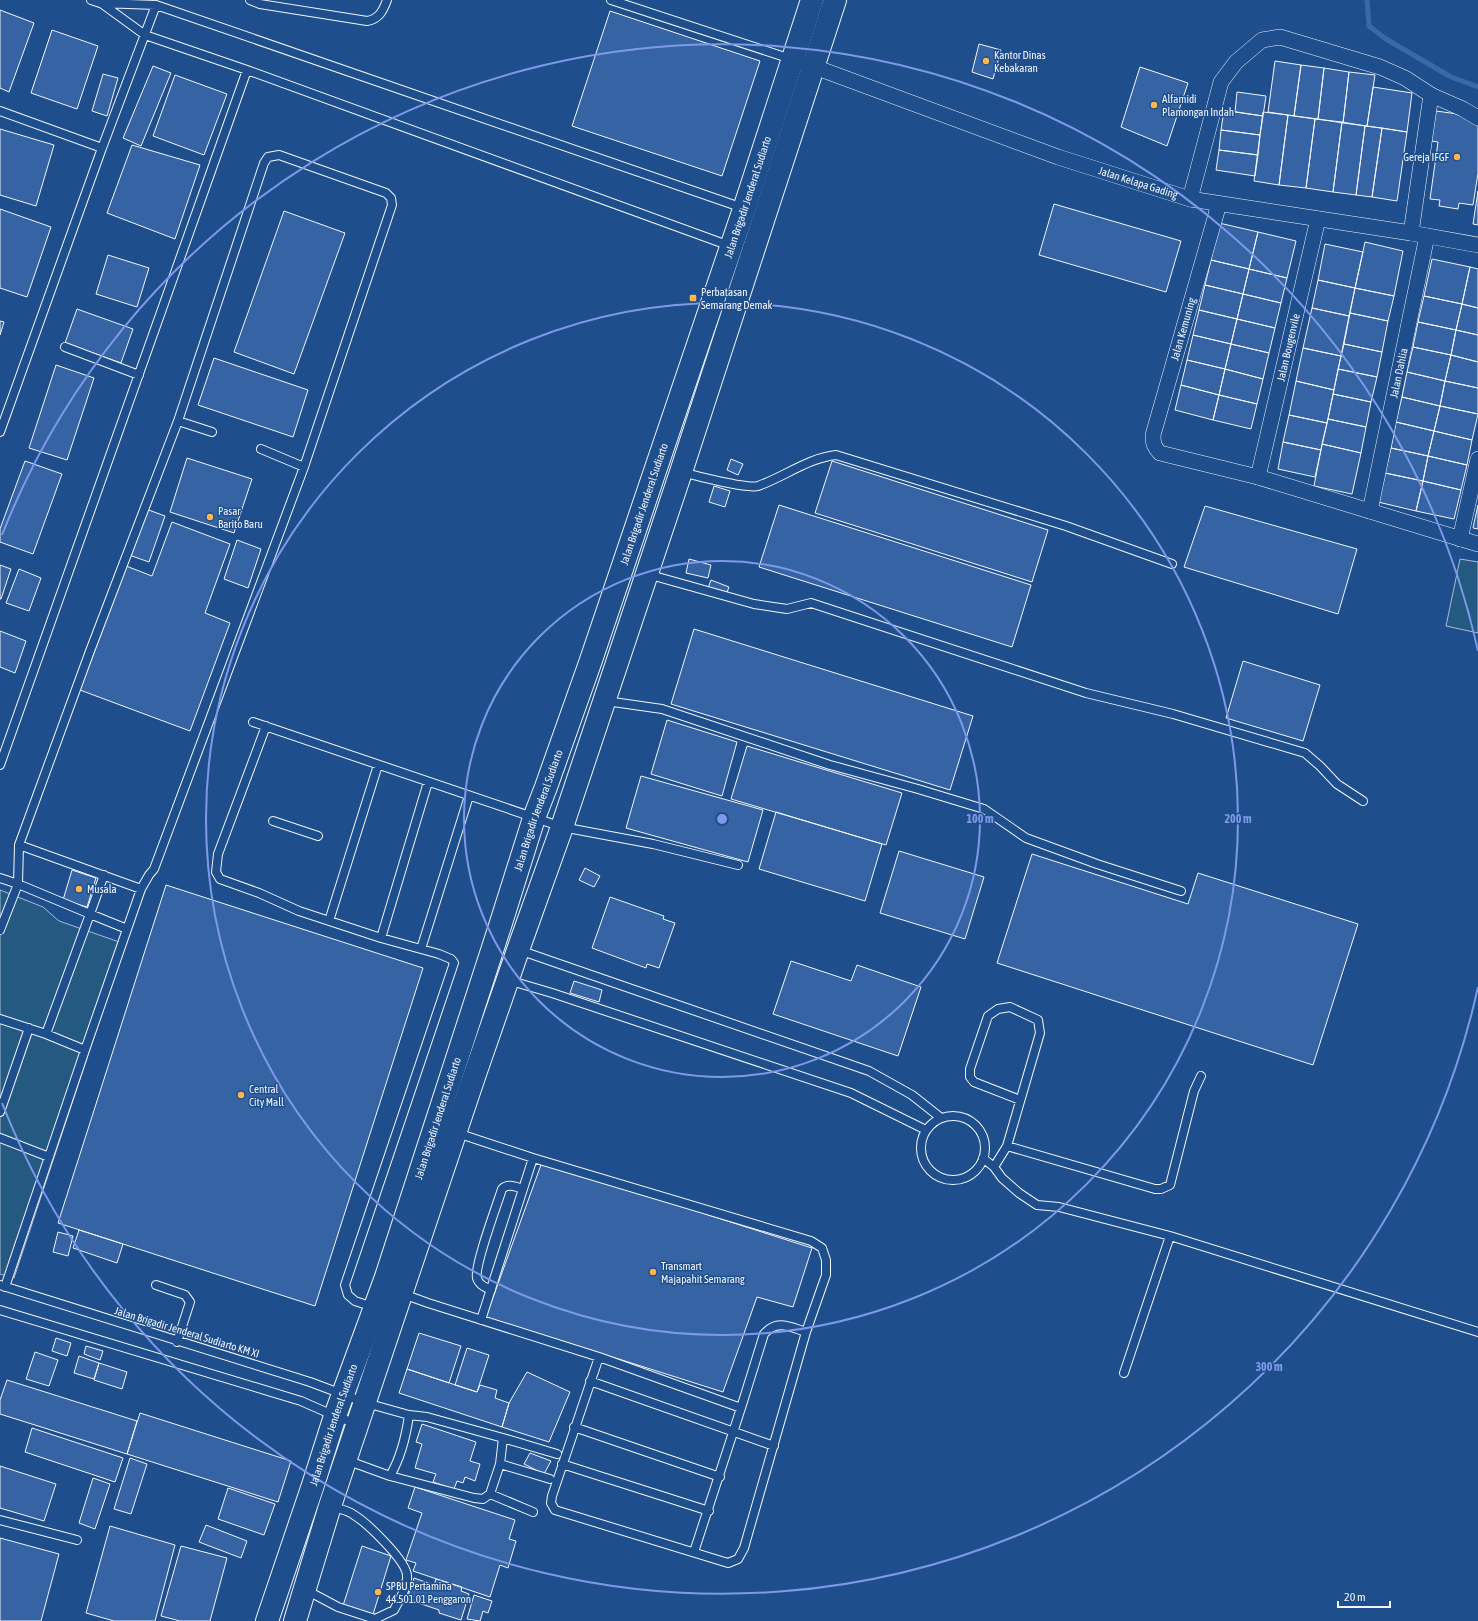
<svg xmlns="http://www.w3.org/2000/svg" width="1478" height="1621" viewBox="0 0 1478 1621" font-family="'Asap Condensed',sans-serif">
	<style>
		.green { fill: #245a82; stroke: #a8bbd7 }
		.lines { fill: none; stroke-linecap: round; stroke-linejoin: round }
		.stream { stroke: #3b69a3; stroke-width: 5 }
		.building { fill: #3563a3; stroke: #f2f6ff }
		.lane-casing { stroke: #f2f6ff; stroke-width: 10 }
		.street-casing { stroke: #f2f6ff; stroke-width: 16 }
		.primary-casing { stroke: #f2f6ff; stroke-width: 24 }
		.lane { stroke: #1f4e8c; stroke-width: 8 }
		.street { stroke: #1f4e8c; stroke-width: 15 }
		.primary { stroke: #1f4e8c; stroke-width: 22 }
		.ring { fill: none; stroke: #7d9aea; stroke-width: 2 }
		.poi-dot { fill: #ffb74d; stroke: #1f4e8c; stroke-width: 1.5 }
		.labels { text-anchor: middle; stroke-width: 3; stroke-linejoin: round; paint-order: stroke }
		.poi-label { font-size: 11px; fill: #f2f6ff; stroke: #1f4e8c; text-anchor: start }
		.street-label { font-size: 11px; fill: #f2f6ff; stroke: #1f4e8c }
		.centre { fill: #7d9aea; stroke: #1f4e8c; stroke-width: 2 }
		.ring-label { font-size: 12px; text-anchor: middle; font-weight: bold; fill: #7d9aea; stroke: #1f4e8c; stroke-width: 3; stroke-linejoin: round; paint-order: stroke }
	</style>
	<rect width="100%" height="100%" fill="#1f4e8c"/>
	<path class="green" d="M 1460,559 L 1478,562 L 1478,633 L 1446,626 Z
		M 0,890 L 43,907 L 59,921 L 125,944 L 14,1278 L 0,1274 Z"/>
	<g class="lines">
		<path class="stream" d="M 1367,0 L 1369,26 L 1386,39 L 1451,77 L 1478,87"/>
	</g>
	<path class="building" d="M 0,10 L 34,23 L 9,92 L 0,88 Z
		M 610,11 L 760,61 L 722,176 L 572,126 Z
		M 52,30 L 98,46 L 77,109 L 31,93 Z
		M 979,44 L 1001,50 L 993,79 L 972,72 Z
		M 1275,61 L 1301,65 L 1294,116 L 1268,112 Z
		M 1301,65 L 1324,68 L 1318,119 L 1294,116 Z
		M 153,66 L 171,73 L 141,146 L 123,138 Z
		M 1140,67 L 1188,83 L 1167,146 L 1121,127 Z
		M 1324,68 L 1349,72 L 1343,123 L 1318,119 Z
		M 1349,72 L 1375,75 L 1367,126 L 1343,123 Z
		M 103,74 L 118,78 L 107,116 L 92,111 Z
		M 175,75 L 227,94 L 204,155 L 153,136 Z
		M 1373,87 L 1412,93 L 1407,132 L 1367,126 Z
		M 1237,92 L 1266,96 L 1263,116 L 1235,112 Z
		M 1224,110 L 1263,116 L 1260,135 L 1221,130 Z
		M 1436,111 L 1465,115 L 1478,123 L 1478,173 L 1473,205 L 1459,203 L 1458,209 L 1439,206 L 1440,200 L 1430,199 L 1438,142 L 1431,141 Z
		M 1263,112 L 1288,115 L 1279,185 L 1254,181 Z
		M 1288,115 L 1315,119 L 1306,188 L 1279,185 Z
		M 1315,119 L 1342,122 L 1333,192 L 1306,188 Z
		M 1342,122 L 1365,126 L 1356,195 L 1333,192 Z
		M 1365,126 L 1382,128 L 1372,197 L 1356,195 Z
		M 1382,128 L 1407,132 L 1397,201 L 1372,197 Z
		M 0,129 L 54,145 L 36,206 L 0,195 Z
		M 1221,130 L 1260,135 L 1258,155 L 1219,150 Z
		M 132,145 L 200,165 L 175,239 L 107,213 Z
		M 1219,150 L 1258,155 L 1255,176 L 1216,170 Z
		M 1478,191 L 1478,225 L 1473,224 Z
		M 1054,204 L 1181,241 L 1166,292 L 1039,255 Z
		M 0,209 L 51,227 L 27,297 L 0,288 Z
		M 284,211 L 345,233 L 294,374 L 234,352 Z
		M 1219,223 L 1258,232 L 1249,269 L 1211,260 Z
		M 1258,232 L 1296,241 L 1287,278 L 1249,269 Z
		M 1365,242 L 1403,251 L 1394,296 L 1355,288 Z
		M 1325,244 L 1363,252 L 1355,288 L 1318,280 Z
		M 108,255 L 149,268 L 137,307 L 96,294 Z
		M 1432,259 L 1470,267 L 1462,304 L 1424,296 Z
		M 1211,260 L 1249,269 L 1243,294 L 1205,285 Z
		M 1470,267 L 1478,269 L 1478,308 L 1462,304 Z
		M 1249,269 L 1287,278 L 1281,303 L 1243,294 Z
		M 1318,280 L 1355,288 L 1349,316 L 1312,308 Z
		M 1205,285 L 1243,294 L 1237,319 L 1199,310 Z
		M 1355,288 L 1394,296 L 1388,321 L 1350,313 Z
		M 1243,294 L 1281,303 L 1275,328 L 1237,319 Z
		M 1424,296 L 1462,304 L 1456,330 L 1418,322 Z
		M 1462,304 L 1478,308 L 1478,335 L 1456,330 Z
		M 1312,308 L 1349,316 L 1341,356 L 1303,348 Z
		M 77,309 L 133,329 L 121,363 L 65,343 Z
		M 1199,310 L 1237,319 L 1231,344 L 1193,335 Z
		M 1350,313 L 1388,321 L 1382,352 L 1344,344 Z
		M 1237,319 L 1275,328 L 1269,353 L 1231,344 Z
		M 0,321 L 4,322 L 0,335 Z
		M 1418,322 L 1456,330 L 1451,355 L 1413,347 Z
		M 1456,330 L 1478,335 L 1478,362 L 1451,355 Z
		M 1193,335 L 1231,344 L 1225,369 L 1187,360 Z
		M 1231,344 L 1269,353 L 1263,379 L 1225,369 Z
		M 1344,344 L 1382,352 L 1377,377 L 1338,369 Z
		M 1413,347 L 1451,355 L 1445,381 L 1407,372 Z
		M 1303,348 L 1341,356 L 1334,390 L 1296,381 Z
		M 1451,355 L 1478,362 L 1478,388 L 1445,381 Z
		M 214,358 L 308,390 L 293,437 L 198,405 Z
		M 1187,360 L 1225,369 L 1219,395 L 1181,385 Z
		M 56,365 L 94,378 L 67,460 L 29,448 Z
		M 1225,369 L 1263,379 L 1257,404 L 1219,395 Z
		M 1338,369 L 1377,377 L 1371,402 L 1333,394 Z
		M 1407,372 L 1445,381 L 1440,406 L 1402,397 Z
		M 1296,381 L 1334,390 L 1327,423 L 1289,415 Z
		M 1445,381 L 1478,388 L 1478,414 L 1440,406 Z
		M 1181,385 L 1219,395 L 1213,420 L 1175,410 Z
		M 1333,394 L 1371,402 L 1366,427 L 1328,419 Z
		M 1219,395 L 1257,404 L 1251,429 L 1213,420 Z
		M 1402,397 L 1440,406 L 1434,431 L 1396,422 Z
		M 1440,406 L 1478,414 L 1472,440 L 1434,431 Z
		M 1289,415 L 1327,423 L 1321,450 L 1283,442 Z
		M 1328,419 L 1366,427 L 1361,453 L 1322,444 Z
		M 1396,422 L 1434,431 L 1428,456 L 1391,448 Z
		M 1434,431 L 1472,440 L 1467,465 L 1428,456 Z
		M 1283,442 L 1321,450 L 1315,477 L 1278,469 Z
		M 1322,444 L 1361,453 L 1352,494 L 1314,486 Z
		M 1391,448 L 1428,456 L 1423,481 L 1385,473 Z
		M 1428,456 L 1467,465 L 1461,490 L 1423,481 Z
		M 187,458 L 252,479 L 234,533 L 170,512 Z
		M 731,459 L 743,464 L 738,475 L 727,470 Z
		M 25,461 L 62,474 L 33,554 L 0,542 L 0,529 Z
		M 832,461 L 1048,530 L 1032,582 L 815,513 Z
		M 1385,473 L 1423,481 L 1416,511 L 1378,502 Z
		M 1423,481 L 1461,490 L 1454,519 L 1416,511 Z
		M 714,486 L 730,491 L 725,507 L 709,502 Z
		M 779,505 L 1031,585 L 1012,647 L 759,567 Z
		M 1478,505 L 1478,529 L 1473,528 Z
		M 1205,506 L 1357,549 L 1338,614 L 1184,567 Z
		M 146,509 L 165,516 L 149,562 L 129,555 Z
		M 172,522 L 230,544 L 205,613 L 230,623 L 190,731 L 80,690 L 126,566 L 152,576 Z
		M 237,540 L 261,549 L 248,588 L 224,579 Z
		M 689,559 L 711,565 L 708,578 L 686,573 Z
		M 0,565 L 11,569 L 1,599 L 0,599 Z
		M 19,569 L 41,578 L 29,611 L 6,603 Z
		M 711,580 L 729,587 L 726,595 L 708,588 Z
		M 694,629 L 973,716 L 950,790 L 671,704 Z
		M 0,631 L 26,641 L 15,673 L 0,667 Z
		M 1243,661 L 1320,685 L 1303,741 L 1226,718 Z
		M 667,720 L 737,742 L 722,796 L 651,774 Z
		M 747,746 L 902,793 L 886,845 L 731,799 Z
		M 641,776 L 763,810 L 748,862 L 626,828 Z
		M 776,812 L 882,844 L 865,901 L 759,869 Z
		M 899,851 L 984,877 L 965,939 L 880,913 Z
		M 1032,854 L 1188,904 L 1198,873 L 1358,924 L 1313,1065 L 997,963 Z
		M 585,868 L 600,876 L 594,887 L 579,880 Z
		M 72,870 L 96,878 L 87,907 L 63,900 Z
		M 166,885 L 423,968 L 315,1306 L 58,1223 Z
		M 610,897 L 664,916 L 663,919 L 675,923 L 659,968 L 647,964 L 646,968 L 592,948 Z
		M 791,961 L 851,981 L 857,965 L 921,987 L 898,1056 L 773,1014 Z
		M 574,981 L 602,990 L 599,1002 L 570,993 Z
		M 542,1162 L 812,1248 L 793,1307 L 757,1297 L 723,1392 L 486,1317 Z
		M 79,1230 L 123,1244 L 117,1263 L 73,1248 Z
		M 58,1232 L 73,1236 L 68,1256 L 53,1252 Z
		M 419,1333 L 461,1346 L 449,1383 L 407,1369 Z
		M 56,1338 L 71,1343 L 67,1356 L 52,1351 Z
		M 86,1346 L 103,1351 L 100,1360 L 84,1354 Z
		M 467,1348 L 489,1355 L 477,1392 L 455,1385 Z
		M 35,1352 L 58,1360 L 49,1386 L 26,1379 Z
		M 79,1356 L 99,1363 L 94,1379 L 74,1373 Z
		M 99,1363 L 127,1372 L 122,1389 L 94,1380 Z
		M 407,1369 L 477,1392 L 480,1385 L 497,1390 L 495,1398 L 509,1403 L 502,1427 L 399,1393 Z
		M 527,1372 L 570,1392 L 549,1442 L 502,1427 L 509,1403 Z
		M 7,1380 L 137,1421 L 127,1454 L 0,1414 L 0,1400 Z
		M 140,1413 L 291,1461 L 278,1502 L 127,1454 Z
		M 422,1424 L 476,1442 L 470,1461 L 480,1464 L 475,1481 L 465,1477 L 463,1483 L 457,1481 L 454,1489 L 433,1482 L 436,1474 L 415,1468 L 422,1444 L 416,1442 Z
		M 32,1428 L 123,1458 L 115,1482 L 25,1452 Z
		M 530,1453 L 551,1461 L 544,1474 L 524,1464 Z
		M 130,1458 L 147,1464 L 131,1514 L 114,1509 Z
		M 0,1466 L 56,1484 L 44,1521 L 0,1508 Z
		M 93,1478 L 110,1484 L 95,1529 L 79,1523 Z
		M 415,1487 L 515,1520 L 509,1539 L 516,1541 L 508,1568 L 500,1565 L 490,1597 L 413,1571 L 416,1563 L 406,1560 L 422,1513 L 408,1508 Z
		M 228,1488 L 275,1504 L 264,1535 L 218,1519 Z
		M 206,1525 L 247,1541 L 241,1558 L 199,1542 Z
		M 110,1526 L 175,1545 L 155,1621 L 114,1621 L 86,1613 Z
		M 0,1538 L 59,1554 L 41,1621 L 0,1621 Z
		M 181,1546 L 227,1558 L 210,1621 L 180,1621 L 161,1616 Z
		M 362,1546 L 391,1556 L 371,1621 L 341,1612 Z
		M 414,1578 L 434,1585 L 436,1579 L 462,1587 L 461,1591 L 469,1594 L 461,1620 L 439,1613 L 439,1610 L 407,1599 Z
		M 474,1595 L 492,1601 L 488,1613 L 483,1611 L 480,1621 L 467,1619 Z"/>
	<g class="lines">
		<g class="lane-casing">
			<path id="lane" d="M 91,0 L 100,3 L 156,5 L 743,208
				M 250,0 L 260,4 L 367,21 C 379,19 383,11 387,0
				M 611,0 L 791,59
				M 101,3 L 145,35 L 247,70 L 730,246
				M 0,111 L 102,148 L 0,432
				M 102,148 L 156,5
				M 65,347 L 139,375
				M 178,421 L 212,432
				M 261,449 L 304,467
				M 682,472 C 696,476 747,489 758,486 C 784,477 808,458 836,455 L 1066,526 L 1172,564
				M 647,574 L 754,604 L 787,609 L 811,603 L 1086,693 L 1173,714 L 1305,753 L 1320,766 L 1337,784 L 1363,801
				M 606,701 L 662,709 L 830,765 L 918,789 L 984,809 L 1026,838 L 1097,864 L 1181,891
				M 253,722 L 562,827 L 653,844 L 738,865
				M 266,726 L 218,854 L 216,872 L 220,879 L 259,893 L 299,911 L 381,938 L 439,954 L 451,959 L 454,963 L 345,1285 L 348,1295 L 355,1301 L 373,1307
				M 0,765 L 247,70
				M 273,821 L 318,836
				M 104,875 L 90,914 L 127,929
				M 0,878 L 18,884 L 90,914 L 46,1034 L 0,1019
				M 329,921 L 378,765
				M 0,930 L 18,884 L 19,845 L 90,651 L 178,421 L 264,163 L 268,157 L 279,155 L 386,193 L 391,198 L 392,205 L 304,467 L 154,869 L 149,875 L 141,889 L 19,845
				M 381,938 L 428,782
				M 421,949 L 469,796
				M 519,950 L 869,1071 L 912,1095 L 941,1118
				M 508,980 L 552,993 L 851,1093 L 926,1130
				M 46,1034 L 85,1050
				M 0,1112 L 29,1028
				M921 1148a32 32 0 1 1 64 0a32 32 0 1 1-64 0Z
				M 457,1133 L 533,1158 L 811,1241 L 822,1248 L 826,1260 L 826,1275 L 806,1332 L 744,1548 L 738,1559 L 728,1563 L 555,1510 L 551,1503 L 552,1496 L 599,1357
				M 0,1138 L 49,1157
				M 1007,1146 L 1040,1033 L 1038,1020 L 1010,1007 L 998,1009 L 988,1016 L 970,1069 L 970,1077 L 974,1082 L 1020,1100
				M 983,1158 L 994,1167 L 1002,1178 L 1019,1193 L 1037,1205 L 1059,1207 L 1170,1236 L 1478,1332
				M 994,1167 L 1007,1146 L 1155,1189 L 1161,1189 L 1170,1185 L 1194,1091 L 1201,1076
				M 523,1189 L 533,1158
				M 0,1285 L 310,1382 L 366,1403 L 409,1415 C 406,1437 401,1457 390,1476 L 346,1460
				M 156,1285 L 185,1295 L 190,1302 L 177,1342
				M 5,1287 L 85,1050 L 141,889
				M 403,1294 L 428,1303 L 599,1357 L 741,1408 L 764,1334 C 777,1319 790,1327 806,1332
				M 0,1310 L 301,1401 L 335,1416 L 357,1424
				M 481,1320 L 523,1189 C 516,1187 508,1183 502,1189 C 497,1205 474,1266 477,1278 C 479,1285 485,1287 491,1290
				M 1124,1373 L 1170,1236
				M 590,1381 L 774,1446
				M 574,1427 L 720,1477
				M 503,1438 L 557,1454
				M 500,1464 L 550,1479
				M 562,1464 L 709,1511
				M 390,1476 L 474,1498 L 483,1499 L 490,1494 L 500,1464 L 503,1438 L 427,1417 L 409,1415
				M 490,1494 L 533,1512
				M 0,1520 L 77,1540
				M 694,1552 L 741,1408
				M 306,1590 L 338,1607 L 375,1619 L 394,1610 C 399,1600 408,1587 407,1576 C 407,1561 367,1523 354,1515 C 348,1510 338,1509 331,1506"/>
		</g>
		<g class="street-casing">
			<g id="street">
				<path id="s1" d="M 804,63 L 1058,157 L 1190,199 L 1411,233 L 1478,245"/>
				<path d="M 1431,95 L 1463,109 L 1478,118"/>
				<path d="M 1190,199 L 1221,82 L 1236,62 L 1262,40 L 1280,37 L 1380,67 L 1405,78 L 1431,95 L 1411,233"/>
				<path d="M 1219,204 L 1153,435 C 1153,443 1154,447 1160,453 L 1258,477 L 1478,544"/>
				<path id="s2" d="M 1258,477 L 1318,219"/>
				<path id="s3" d="M 1370,511 L 1427,236"/>
				<path d="M 1460,539 L 1478,459"/>
			</g>
		</g>
		<g class="primary-casing">
			<g id="primary">
				<path id="s4" d="M 267,1621 L 313,1485 L 335,1416 L 386,1277 L 500,926 L 534,818 L 546,787 L 590,663 L 655,471 L 744,209 L 812,0"/>
				<path d="M 295,1621 L 330,1506 L 475,1074 L 518,950 L 562,827 L 681,472 L 835,0"/>
			</g>
		</g>
		<use href="#lane" class="lane"/>
		<use href="#street" class="street"/>
		<use href="#primary" class="primary"/>
	</g>
	<g class="ring">
		<circle cx="722" cy="819" r="258"/>
		<circle cx="722" cy="819" r="516"/>
		<path d="M1478 987A774 774 0 0 1 2 1103M2 535A774 774 0 0 1 1478 651"/>
	</g>
	<g class="poi-dot">
		<circle cx="986" cy="61" r="4"/>
		<circle cx="1154" cy="105" r="4"/>
		<circle cx="1457" cy="157" r="4"/>
		<rect x="689" y="294" width="8" height="8" rx="2"/>
		<circle cx="210" cy="517" r="4"/>
		<circle cx="79" cy="889" r="4"/>
		<circle cx="241" cy="1095" r="4"/>
		<circle cx="653" cy="1272" r="4"/>
		<circle cx="378" cy="1592" r="4"/>
	</g>
	<g class="labels">
		<g class="poi-label">
			<text x="994" y="59">Kantor Dinas<tspan x="994" dy="13">Kebakaran</tspan></text>
			<text x="1162" y="103">Alfamidi<tspan x="1162" dy="13">Plamongan Indah</tspan></text>
			<text x="1449" y="161" text-anchor="end">Gereja IFGF</text>
			<text x="701" y="296">Perbatasan<tspan x="701" dy="13">Semarang Demak</tspan></text>
			<text x="218" y="515">Pasar<tspan x="218" dy="13">Barito Baru</tspan></text>
			<text x="87" y="893">Musala</text>
			<text x="249" y="1093">Central<tspan x="249" dy="13">City Mall</tspan></text>
			<text x="661" y="1270">Transmart<tspan x="661" dy="13">Majapahit Semarang</tspan></text>
			<text x="386" y="1590">SPBU Pertamina<tspan x="386" dy="13">44.501.01 Penggaron</tspan></text>
		</g>
		<g class="street-label">
			<text dy="4" stroke="none"><textPath href="#s1" startOffset="355">Jalan Kelapa Gading</textPath></text>
			<text dy="4" stroke="none"><textPath href="#s4" startOffset="1503">Jalan Brigadir Jenderal Sudiarto</textPath></text>
			<text transform="translate(1183 329) rotate(-74)" y="4">Jalan Kemuning</text>
			<text dy="4" stroke="none"><textPath href="#s2" startOffset="133">Jalan Bougenvile</textPath></text>
			<text dy="4" stroke="none"><textPath href="#s3" startOffset="141">Jalan Dahlia</textPath></text>
			<text dy="4" stroke="none"><textPath href="#s4" startOffset="1179">Jalan Brigadir Jenderal Sudiarto</textPath></text>
			<text dy="4" stroke="none"><textPath href="#s4" startOffset="855">Jalan Brigadir Jenderal Sudiarto</textPath></text>
			<text dy="4" stroke="none"><textPath href="#s4" startOffset="531">Jalan Brigadir Jenderal Sudiarto</textPath></text>
			<text transform="translate(187 1332) rotate(17)" y="4">Jalan Brigadir Jenderal Sudiarto KM XI</text>
			<text dy="4" stroke="none"><textPath href="#s4" startOffset="207">Jalan Brigadir Jenderal Sudiarto</textPath></text>
		</g>
	</g>
	<circle cx="722" cy="819" r="6" class="centre"/>
	<g class="ring-label">
		<text x="980" y="823">100 m</text>
		<text x="1238" y="823">200 m</text>
		<text x="1269" y="1371">300 m</text>
	</g>
	<path d="M1338 1601v6h52v-6" fill="none" stroke="#f2f6ff" stroke-width="2"/>
	<text x="1344" y="1601" font-size="12" fill="#f2f6ff" stroke="#1f4e8c" stroke-width="3" paint-order="stroke">20 m</text>
</svg>
